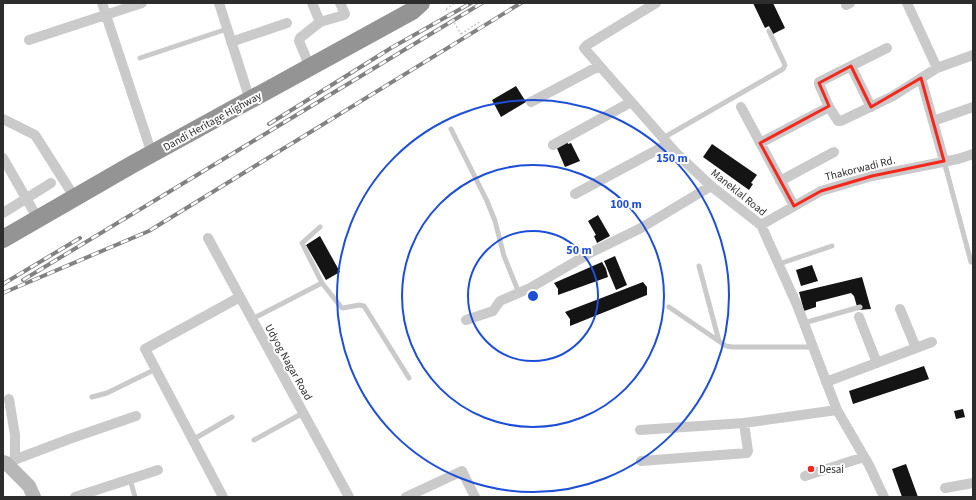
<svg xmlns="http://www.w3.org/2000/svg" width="976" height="500" viewBox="0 0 976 500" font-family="'Source Sans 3',sans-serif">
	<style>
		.building { fill: #141414 }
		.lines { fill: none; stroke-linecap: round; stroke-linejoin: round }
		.path { stroke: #cacaca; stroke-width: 1.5; stroke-dasharray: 2 2; stroke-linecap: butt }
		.lane { stroke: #cacaca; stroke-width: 5 }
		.street { stroke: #cacaca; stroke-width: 10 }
		.secondary { stroke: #b7b7b7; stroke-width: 14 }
		.highway { stroke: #949494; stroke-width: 18 }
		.rail-casing { stroke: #828282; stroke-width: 4 }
		.rail { stroke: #fff; stroke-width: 2.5; stroke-dasharray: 8; stroke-linecap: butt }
		.path-bridge { stroke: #cacaca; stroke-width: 1.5; stroke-dasharray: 2 2; stroke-linecap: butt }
		.marked { fill: none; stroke: #f6281d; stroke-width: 3; stroke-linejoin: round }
		.ring { fill: none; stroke: #1d4ed8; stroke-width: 2 }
		.poi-dot { fill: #f6281d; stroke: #fff; stroke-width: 1.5 }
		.labels { text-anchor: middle; stroke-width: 4; stroke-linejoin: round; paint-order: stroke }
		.street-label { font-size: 11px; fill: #2d2d2d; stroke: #fff }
		.poi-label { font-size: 11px; fill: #2d2d2d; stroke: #fff; text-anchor: start }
		.centre { fill: #1d4ed8; stroke: #fff; stroke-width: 2 }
		.ring-label { font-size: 12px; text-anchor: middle; font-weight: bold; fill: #1d4ed8; stroke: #fff; stroke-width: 4; stroke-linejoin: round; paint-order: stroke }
	</style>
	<rect width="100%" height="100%" fill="#fff"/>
	<path class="building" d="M 753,3 L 773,3 L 785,28 L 773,34 L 769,26 L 765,28 Z
		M 516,86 L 526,102 L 501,117 L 492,100 Z
		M 567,141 L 568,144 L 571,143 L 580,161 L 565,167 L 556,146 Z
		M 712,144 L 757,175 L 751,183 L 753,184 L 749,190 L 703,157 Z
		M 598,215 L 610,236 L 597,243 L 594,236 L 596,235 L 588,221 Z
		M 320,236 L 340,272 L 326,280 L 306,245 Z
		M 615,256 L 627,285 L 616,290 L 604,261 Z
		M 602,262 L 606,269 L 608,277 L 558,295 L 558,289 L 554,283 Z
		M 812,265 L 818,281 L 801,286 L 796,270 Z
		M 862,277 L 871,309 L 858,310 L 854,296 L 851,293 L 816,302 L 816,307 L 804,311 L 799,292 Z
		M 643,282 L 647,287 L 647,295 L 570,326 L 570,319 L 565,312 Z
		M 924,366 L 929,379 L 853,404 L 849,391 Z
		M 963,409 L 965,417 L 956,419 L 954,411 Z
		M 906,464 L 918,497 L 902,497 L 892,469 Z"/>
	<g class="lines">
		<path class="path" d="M 446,9 L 455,3
			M 461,34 L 481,21"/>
		<path class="lane" d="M 140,58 L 227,29
			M 451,129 L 487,201 L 495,221 L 504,256 L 519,293
			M 663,138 L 783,69 L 785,65 L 769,31
			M 944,161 L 971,262
			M 320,227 L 302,243 L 322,283
			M 779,264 L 832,246
			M 699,266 L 719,341
			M 669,307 L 726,346 L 732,347 L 813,347
			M 252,319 L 322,283 L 341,307 L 343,308 L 359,305 L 364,306 L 409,378
			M 804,323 L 860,307
			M 92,397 L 107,393 L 156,369
			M 194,439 L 232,417
			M 254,440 L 303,413
			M 130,479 L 135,497"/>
		<path class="street" d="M 102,3 L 152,154
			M 219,3 L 250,100
			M 656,3 L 587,45 L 584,48 L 677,154 L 711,186 L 761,225 L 797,305 L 837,410 L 869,465 L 884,497
			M 907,3 L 937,68
			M 846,5 L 850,3
			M 320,22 L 344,15 L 345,14 L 340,3
			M 29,40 L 142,3
			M 231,42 L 287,23
			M 851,66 L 871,107
			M 310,67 L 299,41 L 300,38 L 320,22 L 312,3
			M 921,78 L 944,161
			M 531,102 L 599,66
			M 741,107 L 794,206
			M 829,107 L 819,84 L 819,82 L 887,48
			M 3,119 L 35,135 L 75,198
			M 933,121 L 973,107
			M 760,143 L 829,107 L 838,121 L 841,121 L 893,96 L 937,68 L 973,55
			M 553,145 L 631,102
			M 3,158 L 38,219
			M 780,181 L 834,152
			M 575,194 L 668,144
			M 3,213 L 51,183
			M 761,225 L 821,191 L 872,176 L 958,159 L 973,154
			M 208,238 L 349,497
			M 900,309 L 916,348
			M 859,317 L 877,363
			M 466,320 L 493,311 L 500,301 L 530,288 L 592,252 L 641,228 L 711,186
			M 826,382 L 932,342
			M 9,399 L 15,435 L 15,459
			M 640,430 L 744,423 L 837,410
			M 641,461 L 747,453 L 748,451 L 744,423
			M 6,463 L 72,438 L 136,416
			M 805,476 L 864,457
			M 945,488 L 973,483
			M 75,497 L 158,470
			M 223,497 L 145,349 L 240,297
			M 406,497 L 462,471 L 475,497"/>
		<path class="secondary" d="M 3,462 L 6,463 L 29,486 L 34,497"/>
		<path class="highway" d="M 3,239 L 133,164 L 412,11 L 421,3"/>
		<g class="rail-casing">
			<path id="rail" d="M 269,124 L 391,48 L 471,3
				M 23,280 L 482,3
				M 3,284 L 80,238
				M 3,293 L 149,231 L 521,3"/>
		</g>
		<use href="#rail" class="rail"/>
		<path class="path-bridge" d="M 446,9 L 461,34"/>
	</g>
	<path class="marked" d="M 851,66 L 871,107 L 921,78 L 944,161 L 872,176 L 821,191 L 794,206 L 760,143 L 829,106 L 819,83 Z"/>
	<g class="ring">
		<circle cx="533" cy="296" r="65"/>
		<circle cx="533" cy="296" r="131"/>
		<circle cx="533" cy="296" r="196"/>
	</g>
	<circle class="poi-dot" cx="811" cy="469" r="4"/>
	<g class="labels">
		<g class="street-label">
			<text transform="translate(212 121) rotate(-29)" y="4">Dandi Heritage Highway</text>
			<text transform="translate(860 168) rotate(-14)" y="4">Thakorwadi Rd.</text>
			<text transform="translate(739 192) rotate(39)" y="4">Maneklal Road</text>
			<text transform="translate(289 362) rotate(61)" y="4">Udyog Nagar Road</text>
		</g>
		<g class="poi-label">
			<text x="819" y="473">Desai</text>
		</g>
	</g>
	<circle cx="533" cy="296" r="6" class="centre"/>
	<g class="ring-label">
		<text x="672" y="162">150 m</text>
		<text x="626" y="208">100 m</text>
		<text x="579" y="254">50 m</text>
	</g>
	<rect width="976" height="500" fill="none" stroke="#2d2d2d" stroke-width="8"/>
</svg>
